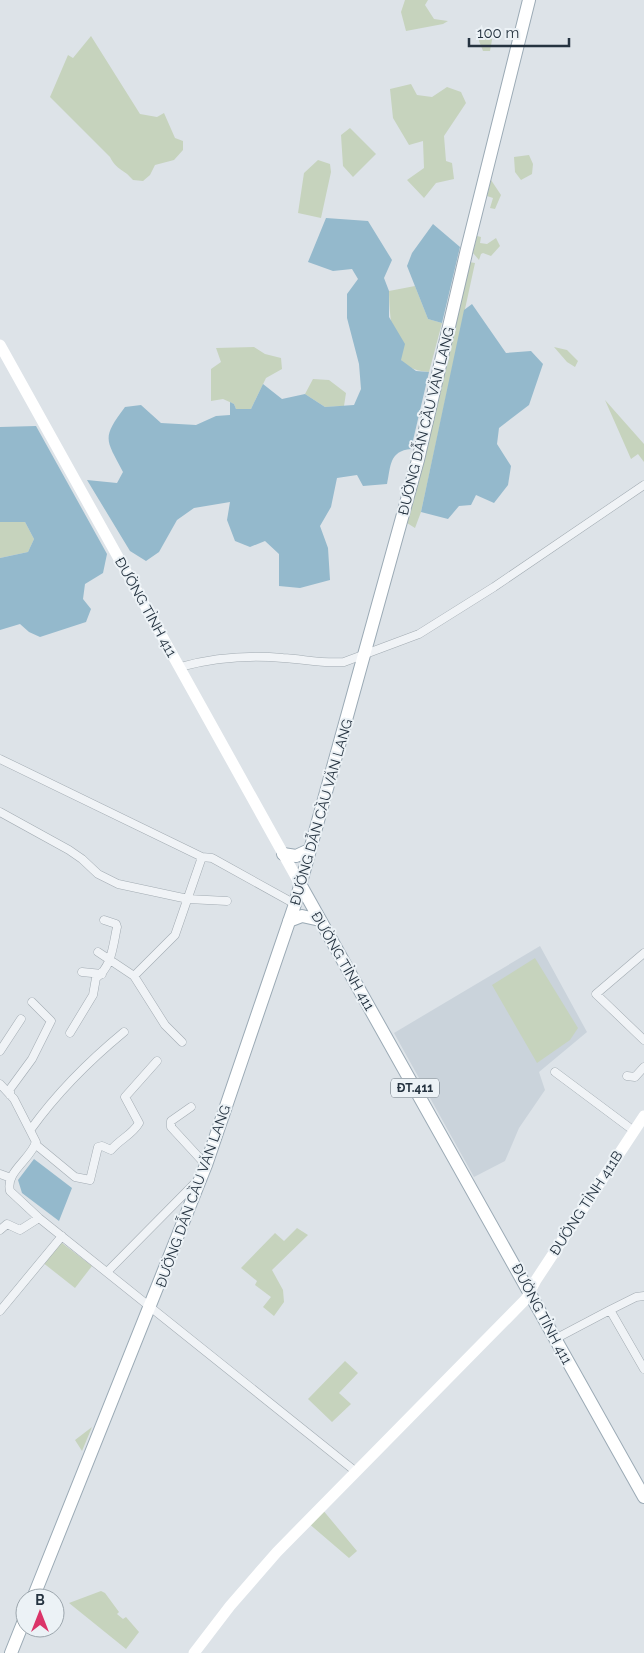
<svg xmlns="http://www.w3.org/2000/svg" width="644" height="1653" viewBox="0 0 644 1653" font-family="Raleway,sans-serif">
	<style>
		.built { fill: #cad3db }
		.green { fill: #c6d3bd }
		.water { fill: #94b9cc }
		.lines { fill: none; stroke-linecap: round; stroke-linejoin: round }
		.street-casing { stroke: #a2abb2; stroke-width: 9 }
		.primary-casing { stroke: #9baab5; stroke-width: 14 }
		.street { stroke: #f0f3f6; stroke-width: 8 }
		.secondary { stroke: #fff; stroke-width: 11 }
		.primary { stroke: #fff; stroke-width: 12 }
		.labels { text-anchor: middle; stroke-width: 4; stroke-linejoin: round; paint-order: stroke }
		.shield { fill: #ecf2f6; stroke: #616c77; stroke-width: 1 }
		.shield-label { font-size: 12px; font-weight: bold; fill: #253340 }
		.street-label { font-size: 14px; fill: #253340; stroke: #ecf2f6 }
	</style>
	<rect width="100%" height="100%" fill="#dde3e8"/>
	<path class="built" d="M 540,946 L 587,1032 L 539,1072 L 545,1090 L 519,1128 L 505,1161 L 474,1177 L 394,1033 Z"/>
	<path class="green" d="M 405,0 L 428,0 L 425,5 L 434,19 L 448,21 L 443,24 L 406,31 L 401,12 Z
		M 490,31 L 492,40 L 490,51 L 483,51 L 479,41 L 479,34 Z
		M 91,36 L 140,114 L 157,117 L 164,113 L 175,138 L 183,141 L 183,150 L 174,160 L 155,165 L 150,175 L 143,181 L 133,180 C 123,168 117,171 110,157 L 50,97 L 68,55 L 73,58 Z
		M 411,84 L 417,95 L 432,97 L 447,87 L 461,92 L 466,103 L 444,136 L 446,161 L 452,163 L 454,179 L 436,183 L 424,198 L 407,180 L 424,168 L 423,141 L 409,145 L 393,118 L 390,89 Z
		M 350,128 L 376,154 L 353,177 L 343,166 L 341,135 Z
		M 529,155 L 533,164 L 532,174 L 521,180 L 515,172 L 514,157 Z
		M 318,160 L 330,164 L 331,172 L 321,218 L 298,213 L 304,173 Z
		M 491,180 L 501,195 L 495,209 L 490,208 L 493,198 L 487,196 Z
		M 477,236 L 481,237 L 480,243 L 487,244 L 496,238 L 500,246 L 491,256 L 483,253 L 481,254 L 479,260 L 473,253 Z
		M 469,262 L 475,263 L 421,512 L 415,528 L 407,523 Z
		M 415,286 L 428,319 L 442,323 L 429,372 C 419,371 408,369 401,360 C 392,347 389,307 389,291 Z
		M 254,347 L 265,354 L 281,358 L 282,369 L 266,378 L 251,409 L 236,409 L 234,404 L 223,399 L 211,401 L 211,369 L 221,362 L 216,348 Z
		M 554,347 L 567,350 L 578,361 L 575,367 L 567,362 Z
		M 313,379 L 329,380 L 346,393 L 344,406 L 325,407 L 305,394 Z
		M 605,400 L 644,444 L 644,462 L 638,454 L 631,459 Z
		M 0,522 L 25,522 L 34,539 L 28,552 L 0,558 Z
		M 535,958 L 578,1028 L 570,1040 L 537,1063 L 492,985 Z
		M 297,1228 L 308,1235 L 272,1270 L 283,1290 L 284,1302 L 274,1316 L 263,1307 L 271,1297 L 255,1285 L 257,1281 L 241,1268 L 275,1233 L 284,1241 Z
		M 57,1243 L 62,1243 L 92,1266 L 75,1288 L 42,1262 Z
		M 345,1361 L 358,1373 L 339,1393 L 351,1404 L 332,1422 L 308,1399 Z
		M 92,1427 L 82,1451 L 75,1440 Z
		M 322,1509 L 357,1551 L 349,1558 L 307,1522 Z
		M 101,1591 L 105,1593 L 119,1612 L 117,1614 L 123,1619 L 126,1617 L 139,1632 L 126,1649 L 69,1603 Z"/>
	<path class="water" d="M 326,218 L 368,221 L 392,260 L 384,278 L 389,291 L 389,317 L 405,344 L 401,360 L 416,371 L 429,372 L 411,449 C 389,451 391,466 387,484 L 363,486 L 357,475 L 337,478 L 331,507 L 320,526 L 328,548 L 330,580 L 300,588 L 279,586 L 279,554 L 265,541 L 250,547 L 235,541 L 227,520 L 230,502 L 194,508 L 177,520 L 159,552 L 146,561 L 130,551 L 87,480 L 117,483 L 123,472 C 106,439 101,439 125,407 L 141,405 L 161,423 L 196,425 L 216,416 L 230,415 L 230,402 L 234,404 L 236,409 L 251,409 L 263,384 L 282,399 L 305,394 L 325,407 L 354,405 L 361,389 L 359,364 L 347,318 L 347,294 L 358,279 L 352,269 L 333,271 L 308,262 Z
		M 433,224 L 460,247 L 442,323 L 428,319 L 407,266 L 412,253 Z
		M 472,304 L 506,353 L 531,351 L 543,364 L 529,405 L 499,428 L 497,444 L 511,466 L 508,485 L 494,503 L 476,495 L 471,505 L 459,506 L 448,519 L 421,512 L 464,310 Z
		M 36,426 L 107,554 L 103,573 L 85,584 L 83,599 L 91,609 L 86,622 L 40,637 L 29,632 L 20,624 L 0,630 L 0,558 L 28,552 L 34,539 L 25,522 L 0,522 L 0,427 Z
		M 34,1159 L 72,1188 L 59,1221 L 22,1193 L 18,1180 Z"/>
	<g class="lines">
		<g class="street-casing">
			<path id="street" d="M 180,667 C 213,658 249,655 283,658 C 303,659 323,664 344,662 L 419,634 L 494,587 L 644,485
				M 0,759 L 202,857 L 212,858 L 295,904
				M 0,812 L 69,850 L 82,859 L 98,874 L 118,884 L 188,899 L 227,901
				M 98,952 L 134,976
				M 644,953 L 596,994 L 644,1040
				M 82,972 L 102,974
				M 70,1033 L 93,995 L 96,978 C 112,967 113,945 117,927 L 116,924 L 104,920
				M 182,1042 L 165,1025 L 134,976 L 175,935 L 202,857
				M 0,1051 L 21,1019
				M 555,1072 L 634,1131
				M 627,1076 L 635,1077 L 644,1067
				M 0,1084 L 14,1099 L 36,1142 C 31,1159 5,1172 10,1191 L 39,1218 L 355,1471
				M 10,1095 L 10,1089 L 32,1059 L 51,1021 L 32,1002
				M 191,1107 L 171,1121 L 171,1127 L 206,1165
				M 31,1129 C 57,1093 90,1060 124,1032
				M 35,1144 L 75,1177 L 90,1180 L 98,1147 L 102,1146 L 111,1150 C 120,1139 132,1135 139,1123 L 125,1097 L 157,1061
				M 0,1174 L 11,1178
				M 0,1230 L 7,1224 L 20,1230 L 39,1218
				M 107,1272 L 197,1181
				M 610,1310 L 636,1297 L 644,1296
				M 0,1311 L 62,1236
				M 555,1339 L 610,1310 L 644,1369"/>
		</g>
		<g class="primary-casing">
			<path id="primary" d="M 283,854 L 296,856 L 309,850
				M 300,884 L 644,1497
				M 289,921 L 302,916 L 320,920
				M 33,1598 L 206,1165 L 295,904 L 418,460 L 467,249 L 529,0
				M 11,1653 L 25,1618"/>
		</g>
		<use href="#street" class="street"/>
		<path class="secondary" d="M 0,345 L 300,884
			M 194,1653 L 230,1606 L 277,1552 L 526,1299 L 536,1280 L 644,1116"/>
		<use href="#primary" class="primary"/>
	</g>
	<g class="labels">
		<rect class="shield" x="391" y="1078.5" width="48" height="19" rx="4"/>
		<g class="shield-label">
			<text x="415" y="1092">ĐT.411</text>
		</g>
		<g class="street-label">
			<text transform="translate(426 421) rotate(-76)" y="5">ĐƯỜNG DẪN CẦU VĂN LANG</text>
			<text transform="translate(146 607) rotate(61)" y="5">ĐƯỜNG TỈNH 411</text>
			<text transform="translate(321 812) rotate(-74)" y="5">ĐƯỜNG DẪN CẦU VĂN LANG</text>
			<text transform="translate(343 961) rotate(60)" y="5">ĐƯỜNG TỈNH 411</text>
			<text transform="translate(193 1196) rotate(-70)" y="5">ĐƯỜNG DẪN CẦU VĂN LANG</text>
			<text transform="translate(586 1203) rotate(-57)" y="5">ĐƯỜNG TỈNH 411B</text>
			<text transform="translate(542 1314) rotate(62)" y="5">ĐƯỜNG TỈNH 411</text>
		</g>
	</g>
	<g transform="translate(40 1613)"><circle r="24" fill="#ecf2f6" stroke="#9ca6ad"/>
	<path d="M0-4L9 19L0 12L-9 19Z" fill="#db3469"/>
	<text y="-8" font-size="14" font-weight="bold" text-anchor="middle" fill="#253340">B</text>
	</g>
	<path d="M469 38v8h100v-8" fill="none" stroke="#253340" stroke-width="2.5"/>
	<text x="477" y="38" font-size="15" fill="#253340" stroke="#ecf2f6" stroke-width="4" paint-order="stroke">100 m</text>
</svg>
